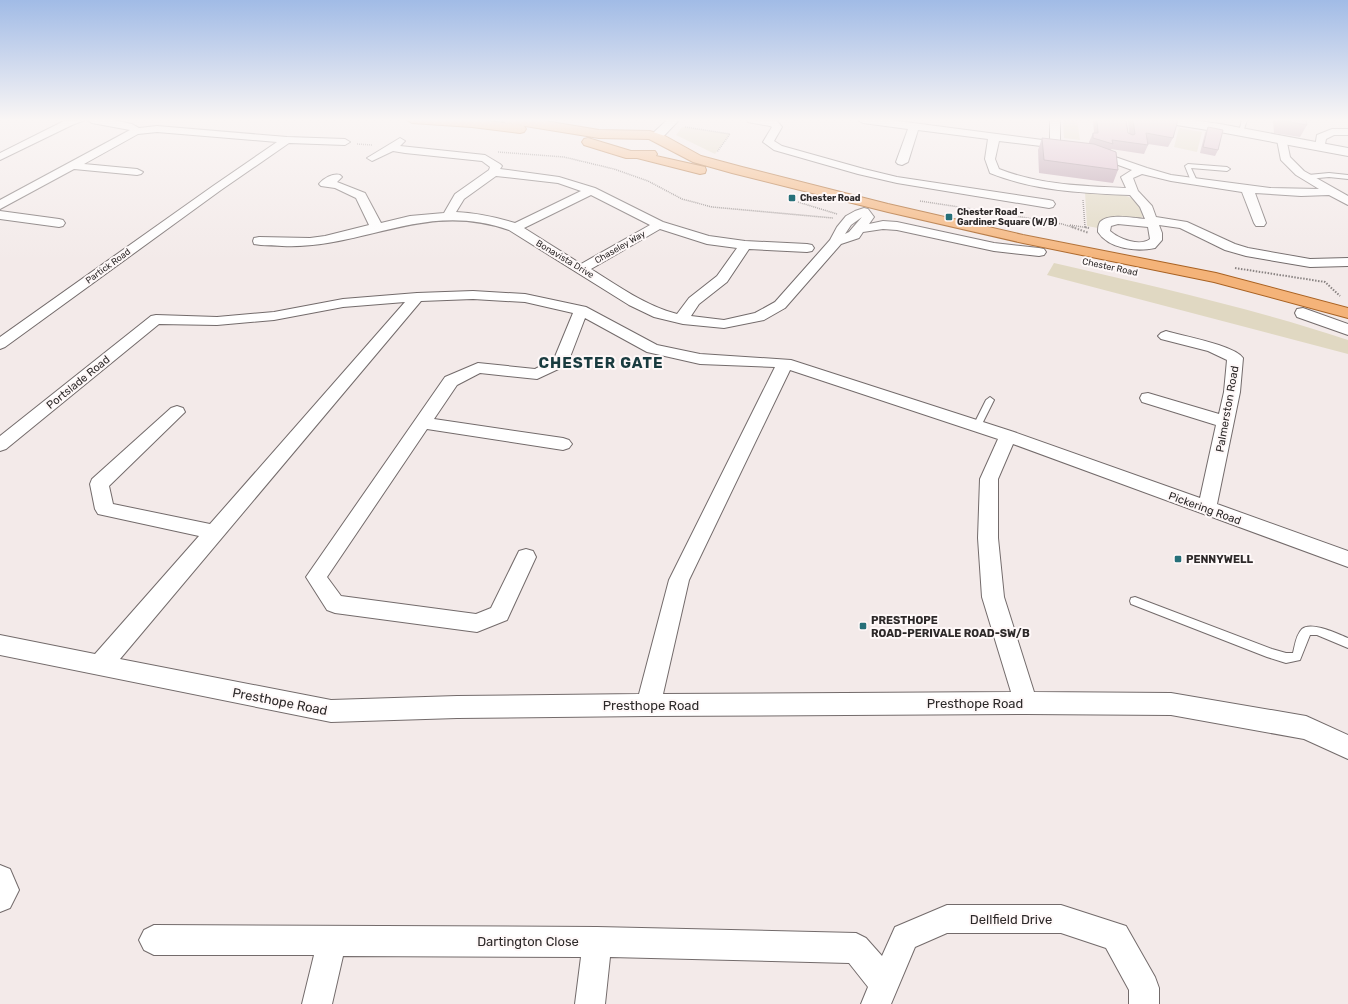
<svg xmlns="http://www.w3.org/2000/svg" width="1348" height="1004" viewBox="0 0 1348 1004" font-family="Rubik,sans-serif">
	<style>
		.green { fill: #e0d8c2 }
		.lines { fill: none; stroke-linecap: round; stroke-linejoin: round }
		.service-casing { stroke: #736b6b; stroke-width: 2 }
		.minor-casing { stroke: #736b6b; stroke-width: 2 }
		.tertiary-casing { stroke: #736b6b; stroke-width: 2 }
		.primary-casing { stroke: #a96223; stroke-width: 2 }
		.path-far1 { stroke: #898382; stroke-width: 1.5; stroke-dasharray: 1 1; stroke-linecap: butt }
		.path { stroke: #898382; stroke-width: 2; stroke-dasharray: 1.5 1.5; stroke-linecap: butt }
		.service { fill: #fff; fill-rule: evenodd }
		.minor { fill: #fff; fill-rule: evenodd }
		.tertiary { fill: #fff; fill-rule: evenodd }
		.primary { fill: #f4b379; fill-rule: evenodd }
		.wall { fill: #bb9fae }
		.building { fill: #dab9ca; stroke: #99828d }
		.poi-dot { fill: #267079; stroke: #fef8f8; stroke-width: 1.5 }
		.labels { text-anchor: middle; stroke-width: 4; stroke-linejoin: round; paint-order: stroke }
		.far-poi-label { font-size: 9px; font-weight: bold; fill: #2d2929; stroke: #fef8f8; text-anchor: start }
		.far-street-label { font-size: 9px; fill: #2d2929; stroke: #fef8f8 }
		.street-label { font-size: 11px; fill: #2d2929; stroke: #fef8f8 }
		.poi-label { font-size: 11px; font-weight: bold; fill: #2d2929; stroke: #fef8f8; text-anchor: start }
		.near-street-label { font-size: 13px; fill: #2d2929; stroke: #fef8f8 }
		.district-label { font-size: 15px; font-weight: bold; letter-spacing: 1px; fill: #193b3f; stroke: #fef8f8 }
	</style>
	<rect width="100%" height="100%" fill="#f3eae9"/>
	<path class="green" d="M 1063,120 L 1077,120 L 1080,140 L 1064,138 Z
		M 682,127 L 730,134 L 715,154 L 676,135 Z
		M 1179,128 L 1202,132 L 1197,152 L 1174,147 Z
		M 1085,192 C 1097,193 1129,192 1137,202 C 1140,206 1141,212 1143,216 C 1137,223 1111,218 1100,221 L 1098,228 L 1087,226 Z
		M 1054,263 C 1152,286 1252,308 1348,340 L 1348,354 L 1047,275 Z"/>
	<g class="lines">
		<g class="service-casing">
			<path id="service" d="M 1242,120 L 1247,120 L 1243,132 L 1241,133 L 1239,132 Z
				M 1188,164 L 1227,167 L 1230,169 L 1227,171 L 1191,168 L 1197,181 L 1194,183 L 1191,181 L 1185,166 Z
				M 1329,173 L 1348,175 L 1348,179 L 1329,177 L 1308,179 L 1305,177 L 1308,175 Z
				M 990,397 L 994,400 L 981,426 L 977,429 L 974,428 L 973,426 L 986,400 Z
				M 1135,597 L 1272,649 L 1286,653 L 1293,653 C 1295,645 1296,635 1302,629 C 1311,621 1338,634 1348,638 L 1348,648 L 1317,635 L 1310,635 L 1300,660 L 1286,663 L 1267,657 L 1131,604 L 1130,601 L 1131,598 Z"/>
		</g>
		<g class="minor-casing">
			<path id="minor" d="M 85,120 L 72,125 L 0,160 L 0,153 L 64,121 Z
				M 87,120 L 113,120 L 132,124 L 139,128 L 157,126 L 287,137 L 345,139 L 350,142 L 345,145 L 289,143 L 221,190 L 5,347 L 0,349 L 0,337 L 213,186 L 277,142 L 157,132 L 138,134 L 84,164 L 137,169 L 143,172 L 141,174 L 137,175 L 74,169 L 0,209 L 0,200 L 130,130 L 92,123 Z
				M 747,120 L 777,121 L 782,127 L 774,141 L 782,146 L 864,169 L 897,177 L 1049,200 L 1053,201 L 1055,204 L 1053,207 L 1049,208 L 897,183 L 858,174 L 774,150 L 763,142 L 772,127 L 770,126 L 748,122 Z
				M 858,120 L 890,120 L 1050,141 L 1050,120 L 1060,120 L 1060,142 L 1070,144 L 1071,146 L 1070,148 L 1066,149 L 999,141 L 995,159 L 999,169 C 1040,185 1082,186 1126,188 L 1121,177 L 1132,170 L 1088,154 L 1087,152 L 1092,149 L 1147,168 L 1171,175 L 1270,188 L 1319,189 L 1296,175 L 1281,160 L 1277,140 L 1278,138 L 1286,138 L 1290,157 L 1304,171 L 1348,196 L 1348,205 L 1329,195 L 1301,196 L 1255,193 L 1266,223 L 1264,226 L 1256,226 L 1254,223 L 1242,192 L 1171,181 L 1142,174 L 1133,178 L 1138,191 L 1152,206 L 1156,217 L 1187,222 L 1235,244 L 1248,248 L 1310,259 L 1348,258 L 1348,266 L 1310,267 L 1246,256 L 1225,250 L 1180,228 L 1159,225 L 1162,233 L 1162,240 L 1155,248 C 1136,252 1109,249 1098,232 C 1098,229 1098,225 1100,222 C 1108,213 1134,218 1145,219 L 1140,207 L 1130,195 C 1082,193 1035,191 990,173 L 985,159 L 988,139 L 918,130 L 908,162 L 902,165 L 898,164 L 896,162 L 908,129 L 863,123 ZM 1118,224 L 1148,227 L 1150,239 C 1140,247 1119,239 1110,231 L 1111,226 Z
				M 1332,129 L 1348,129 L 1348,135 L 1334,135 L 1326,139 L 1324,149 L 1316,149 L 1315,147 L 1317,135 Z
				M 400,138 L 405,141 L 400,146 L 485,155 L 500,164 L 502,166 L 500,169 L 559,177 L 595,188 L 663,222 L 709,236 L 745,241 L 807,244 L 812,245 L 814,248 L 812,251 L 807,252 L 749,249 L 727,282 L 699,304 L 691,316 L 724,320 L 755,313 L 775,302 L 830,240 L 837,227 L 846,216 L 855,211 L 864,208 L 868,209 L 874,217 L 869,224 L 883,221 L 897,222 L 994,243 L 1039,248 L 1044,249 L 1046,252 L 1044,255 L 1039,256 L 994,251 L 897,230 L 883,229 L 863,232 L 859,238 L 841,244 L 785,308 L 764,320 L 724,328 L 683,324 L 654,317 L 629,305 L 509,230 C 424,200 363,250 282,246 C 273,245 263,246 254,244 L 253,241 L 254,238 L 259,237 L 310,238 L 325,236 L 369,225 L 356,198 L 335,188 L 321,186 L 319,184 C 324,178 333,173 340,175 L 342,177 L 337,182 L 365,193 L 381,223 L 410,216 L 444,213 L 455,194 L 489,170 L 490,167 L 482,161 L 405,153 L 393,151 L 372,161 L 367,158 ZM 496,176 L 558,183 L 581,191 L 515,223 C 495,217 477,213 456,212 L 464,199 ZM 591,195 L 650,225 L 581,264 L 524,228 ZM 862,217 L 849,232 L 845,234 L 851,225 ZM 660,229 L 707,244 L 737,248 L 717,276 L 689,298 L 677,314 C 646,306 618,286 591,269 Z
				M 0,211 L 59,219 L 63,220 L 65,223 L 63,226 L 59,227 L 0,219 Z
				M 473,291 L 525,294 L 586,307 L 657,345 L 700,354 L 791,360 L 1014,432 L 1200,498 L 1216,425 L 1142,402 L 1140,398 L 1142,394 L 1148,393 L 1219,414 L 1224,392 L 1227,360 L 1208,351 L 1161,339 L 1158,336 L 1161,333 L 1166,331 C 1182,336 1234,345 1243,358 L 1240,392 L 1217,504 L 1348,551 L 1348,567 L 1013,444 L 998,479 L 998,538 L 1004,597 L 1034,692 L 1171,693 L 1306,716 L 1348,735 L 1348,759 L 1304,739 L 1171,715 L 1026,714 L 648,716 L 457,718 L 331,722 L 0,655 L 0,635 L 95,654 L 199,536 L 98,514 L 95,509 L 90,484 L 92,479 L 171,408 L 177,406 L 183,408 L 185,412 L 109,486 L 113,504 L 210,524 L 405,302 L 343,307 L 274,320 L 217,325 L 159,324 L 6,449 L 0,451 L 0,436 L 151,316 L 156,315 L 217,317 L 274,312 L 343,299 L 417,293 ZM 473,299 L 525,302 L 573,313 L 554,359 L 535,369 L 478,363 L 445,377 L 306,577 L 327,610 L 335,613 L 477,632 L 507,620 L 536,557 L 533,551 L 526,549 L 519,551 L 491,608 L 476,614 L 341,596 L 327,577 L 427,429 L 563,450 L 569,448 L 572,444 L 569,440 L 563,438 L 434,419 L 457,385 L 480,373 L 537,379 L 567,365 L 585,318 L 647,352 L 700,364 L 775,367 L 669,580 L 639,694 L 457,696 L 331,700 L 120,659 L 421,301 ZM 790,370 L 998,439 L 980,479 L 978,538 L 982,597 L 1011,692 L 663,694 L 689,580 Z
				M 0,865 L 10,869 L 19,890 L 10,908 L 0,912 Z
				M 947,905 L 1061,905 L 1126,926 L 1155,977 L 1159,988 L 1159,1004 L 1129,1004 L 1129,990 L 1106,948 L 1061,933 L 947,933 L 915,947 L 891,1004 L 861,1004 L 868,987 L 849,963 L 610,957 L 605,1004 L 575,1004 L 581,957 L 343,956 L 332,1004 L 302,1004 L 314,955 L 154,955 L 144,950 L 139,940 L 144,930 L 154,925 L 597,927 L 856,933 L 866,938 L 882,956 L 895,927 Z"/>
		</g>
		<g class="tertiary-casing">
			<path id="tertiary" d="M 667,120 L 679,120 L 660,140 L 652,140 L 650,137 L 652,134 Z
				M 1159,120 L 1192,120 L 1220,124 L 1348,148 L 1348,156 L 1220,132 L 1164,123 Z
				M 1303,308 L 1348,324 L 1348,335 L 1297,317 L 1295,313 L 1297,309 Z"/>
		</g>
		<g class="primary-casing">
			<path id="primary" d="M 407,120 L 480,120 L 520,125 L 524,126 L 526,129 L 524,132 L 520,133 L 472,127 L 412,123 Z
				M 501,120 L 539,120 L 599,130 L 650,131 L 665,136 L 701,156 L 742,167 L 888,204 L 1023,235 L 1216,273 L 1348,308 L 1348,318 L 1214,282 L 1023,243 L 888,212 L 732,173 L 693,162 L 649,139 L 599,138 L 506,123 Z
				M 588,138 L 631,151 L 655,151 L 657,154 L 656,156 L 705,167 L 706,170 L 705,173 L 700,174 L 637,158 L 626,158 L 584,145 L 582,142 L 584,139 Z"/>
		</g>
		<path class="path-far1" d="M 685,127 L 730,134 L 717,152
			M 357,144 L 372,145
			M 498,152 L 564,157 L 614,169 L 648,181 L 682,199 L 712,207 L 833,218
			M 1083,200 L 1085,227
			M 920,201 L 998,213 L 978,215
			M 798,202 L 837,214
			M 998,213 L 1062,224 L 1075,228
			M 1070,225 L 1089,228"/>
		<path class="path" d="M 1072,227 L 1089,233
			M 1085,227 L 1089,228
			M 1235,268 L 1325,282 L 1340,296"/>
		<use href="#service" class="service"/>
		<use href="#minor" class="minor"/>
		<use href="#tertiary" class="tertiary"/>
		<use href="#primary" class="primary"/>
	</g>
	<path class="wall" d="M 1093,120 L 1126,120 L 1128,133 L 1129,134 L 1128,120 L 1178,120 L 1173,138 L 1168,147 L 1148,144 L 1148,145 L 1144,154 L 1111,149 L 1118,170 L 1113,183 L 1039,173 L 1038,150 L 1042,138 L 1089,144 L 1089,142 L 1093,133 L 1094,133 Z
		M 1273,120 L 1306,120 L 1307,125 L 1300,137 L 1274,133 Z
		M 1208,127 L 1218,150 L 1215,156 L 1200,153 L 1205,133 Z"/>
	<path class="building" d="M 1097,120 L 1126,120 L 1128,133 L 1133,135 L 1135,134 L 1133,120 L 1178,120 L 1173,138 L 1146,133 L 1148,145 L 1112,140 L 1113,144 L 1093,138 L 1093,133 L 1098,133 Z
		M 1306,120 L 1307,125 L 1280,120 Z
		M 1208,127 L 1223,130 L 1218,150 L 1203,147 Z
		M 1042,138 L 1094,144 L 1116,152 L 1118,170 L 1044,160 Z"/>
	<linearGradient id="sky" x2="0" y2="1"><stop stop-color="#a1bbe6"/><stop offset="0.46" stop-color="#faf6f5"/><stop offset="1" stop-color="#faf6f5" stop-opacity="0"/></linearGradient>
	<rect width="1348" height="261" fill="url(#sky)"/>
	<g class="poi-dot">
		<rect x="788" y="194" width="8" height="8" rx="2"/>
		<rect x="945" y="213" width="8" height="8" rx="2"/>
		<rect x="1174" y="555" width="8" height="8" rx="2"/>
		<rect x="859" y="622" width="8" height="8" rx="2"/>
	</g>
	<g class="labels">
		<g class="far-poi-label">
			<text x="800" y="201">Chester Road</text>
			<text x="957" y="215">Chester Road -<tspan x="957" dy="10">Gardiner Square (W/B)</tspan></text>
		</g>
		<g class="far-street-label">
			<text transform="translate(620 247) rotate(-30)" y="3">Chaseley Way</text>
			<text transform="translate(565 259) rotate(31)" y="3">Bonavista Drive</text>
			<text transform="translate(108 266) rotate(-36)" y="3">Partick Road</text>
			<text transform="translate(1110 267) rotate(12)" y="3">Chester Road</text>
		</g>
		<g class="street-label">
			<text transform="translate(78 382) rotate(-39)" y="4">Portslade Road</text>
			<text transform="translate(1227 409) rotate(-80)" y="4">Palmerston Road</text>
			<text transform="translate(1205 508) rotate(20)" y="4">Pickering Road</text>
		</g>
		<g class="poi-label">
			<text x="1186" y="563">PENNYWELL</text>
			<text x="871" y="624">PRESTHOPE<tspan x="871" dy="13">ROAD-PERIVALE ROAD-SW/B</tspan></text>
		</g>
		<g class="near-street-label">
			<text transform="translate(280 701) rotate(11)" y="5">Presthope Road</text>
			<text x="975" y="708">Presthope Road</text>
			<text x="651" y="710">Presthope Road</text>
			<text x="1011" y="924">Dellfield Drive</text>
			<text x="528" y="946">Dartington Close</text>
		</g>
		<g class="district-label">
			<text x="601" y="368">CHESTER GATE</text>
		</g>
	</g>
</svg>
